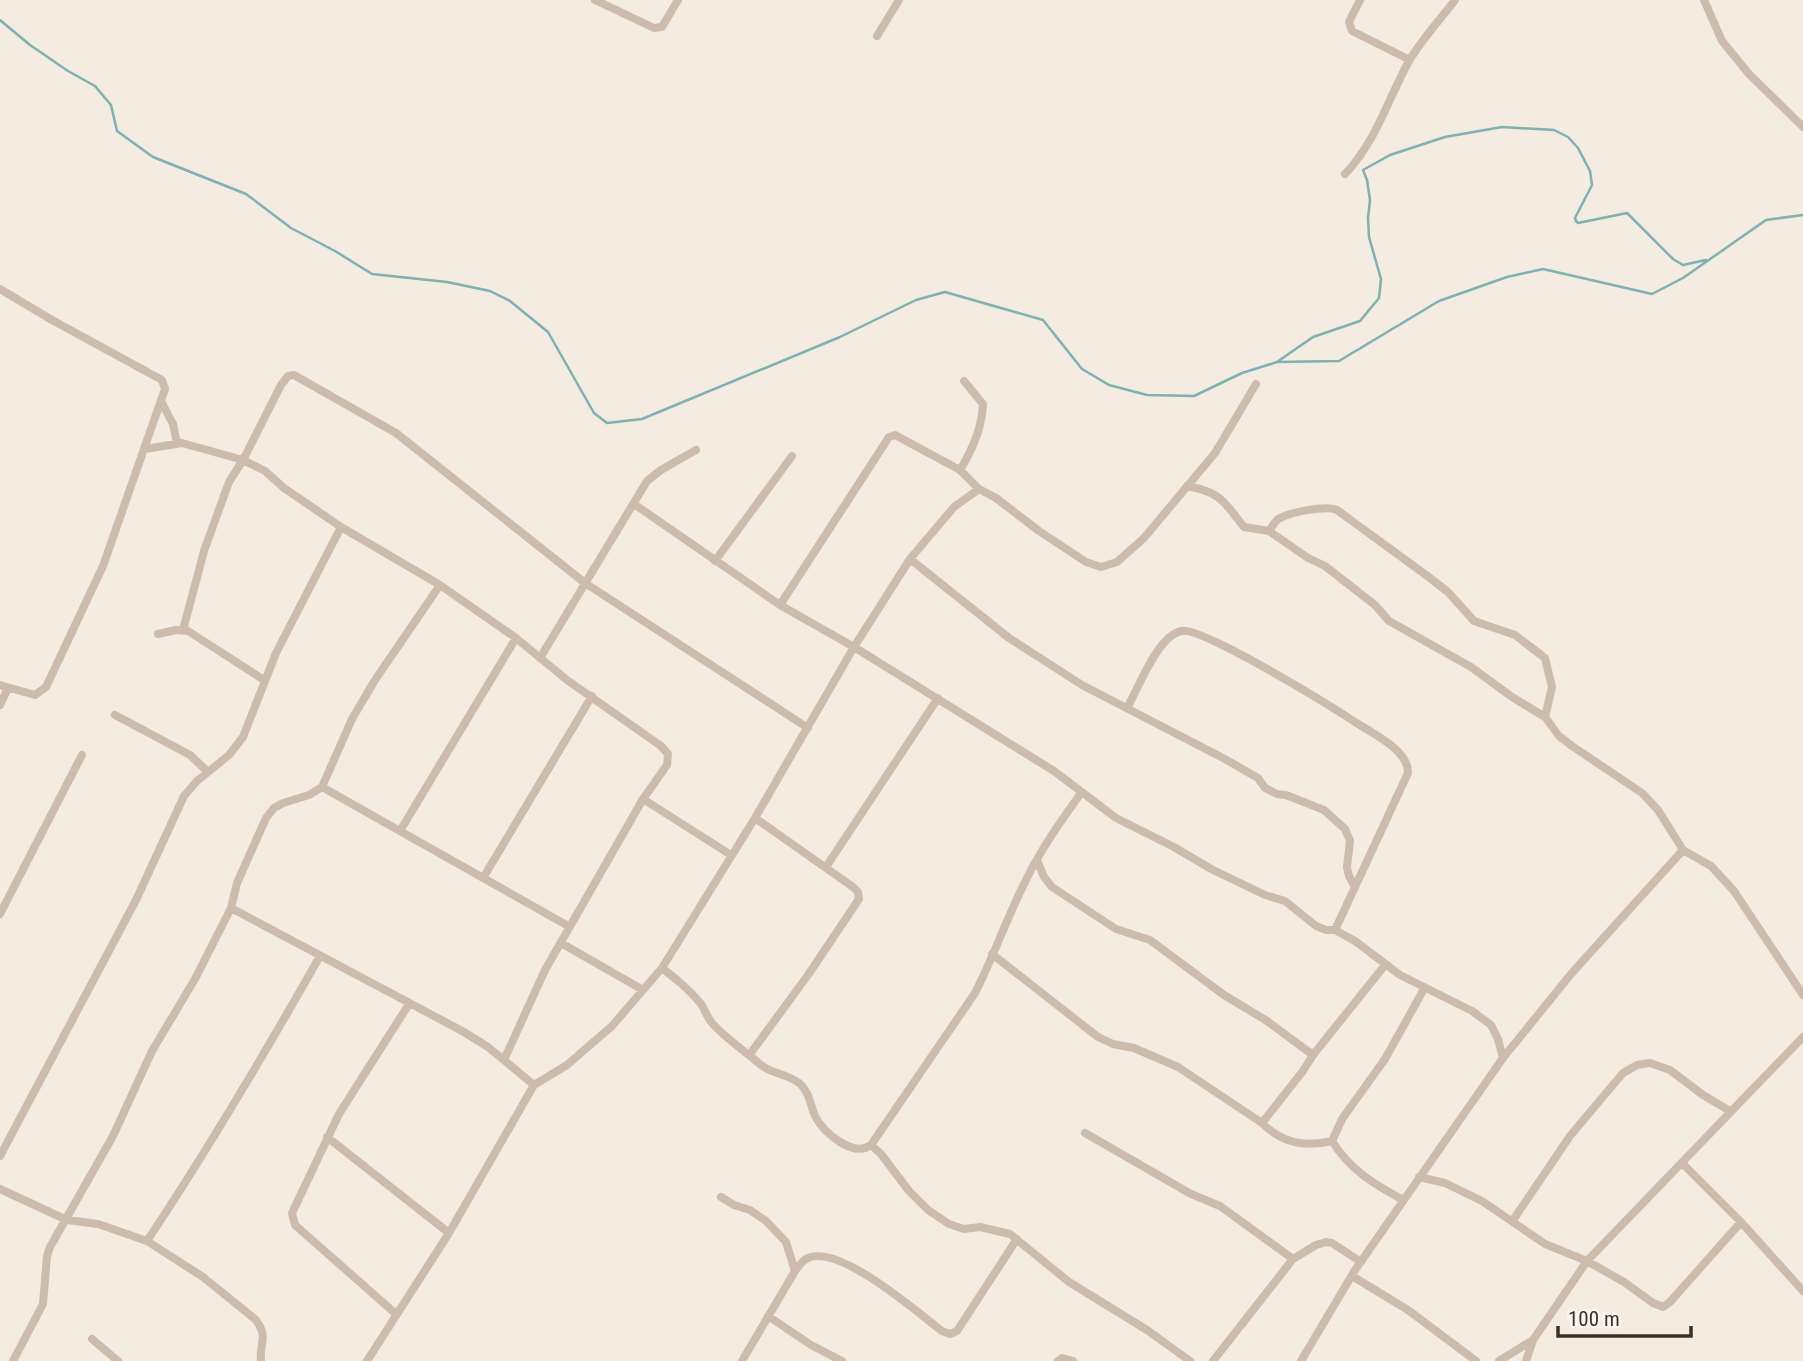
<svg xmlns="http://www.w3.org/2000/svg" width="1803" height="1361" viewBox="0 0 1803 1361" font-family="'Roboto Condensed',sans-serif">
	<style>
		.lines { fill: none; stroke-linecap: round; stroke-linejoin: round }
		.stream { stroke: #7fb0b2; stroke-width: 2.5 }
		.street { stroke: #cdbbac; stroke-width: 8 }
	</style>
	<rect width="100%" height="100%" fill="#f4ebe1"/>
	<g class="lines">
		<path class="stream" d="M 0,20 L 30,45 L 68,71 L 95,86 L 111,105 L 117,131 L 153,157 L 246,194 L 291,228 L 335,251 L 372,274 L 447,282 L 490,291 L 510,301 L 548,332 L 594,413 L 607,423 L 642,419 L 840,337 L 916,300 L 945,292 L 1043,320 L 1082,369 L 1109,385 L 1147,395 L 1194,396 L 1242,373 L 1277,362 L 1339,361 L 1439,301 L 1507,277 L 1543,269 L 1652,294 L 1683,278 L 1766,220 L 1803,215
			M 1277,362 L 1313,337 L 1360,321 L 1379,298 L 1381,279 L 1369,237 L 1368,218 L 1370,200 L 1367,180 L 1363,170 L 1390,155 L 1445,137 L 1502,127 L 1554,130 L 1568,137 L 1578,148 L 1590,171 L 1592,185 L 1575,218 L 1576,221 L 1578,223 L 1627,213 L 1673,259 L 1683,265 L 1706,260"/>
		<path class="street" d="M 595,0 L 654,28 L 662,27 L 678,0
			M 1360,0 L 1349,22 L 1352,31 L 1410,60
			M 1704,0 L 1722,41 L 1749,74 L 1803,127
			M 877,36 L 899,0
			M 1345,174 C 1376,142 1388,99 1409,61 C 1422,39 1440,20 1455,0
			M 0,289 L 52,320 L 162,380 L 165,389 L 103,566 L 46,687 L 35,695 L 0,685
			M 161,401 L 173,424 L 177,443
			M 145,449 L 182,443 L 243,460 L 265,471 L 284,488 L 341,527 L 440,585 L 516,638 L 567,680 L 661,746 L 668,754 L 667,765 L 643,799 L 545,970 L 504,1060
			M 960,470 C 973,449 982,428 983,404 L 964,381
			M 1187,486 C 1221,492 1224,502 1244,527 L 1269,531 L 1308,558 L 1325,566 L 1375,605 L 1389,621 L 1471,667 L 1512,697 L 1545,717 L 1559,736 L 1572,746 L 1642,793 L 1658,810 L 1683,850 L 1711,866 L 1734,891 L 1803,995
			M 634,504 L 780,605 L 854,647 L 1054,771 L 1116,818 L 1174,847 L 1211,869 L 1265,895 L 1285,901 L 1316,926 L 1326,930 L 1335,930 L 1355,941 L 1400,975 L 1472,1011 L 1491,1025 L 1498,1039 L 1503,1058
			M 1269,531 C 1272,527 1275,520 1280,518 C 1292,512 1326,505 1337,510 L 1426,575 L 1448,592 L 1474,621 L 1515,635 L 1545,658 L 1552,687 L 1545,717
			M 910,559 L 1009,638 L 1082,685 L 1223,758 L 1258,778 L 1265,788 L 1277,794 L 1286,795 L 1324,810 L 1345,829 L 1350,841 L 1347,867 L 1349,876 L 1355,887
			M 715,561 L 792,456
			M 780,605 L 889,437 L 895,435 L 960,470 L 979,489 L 996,498 L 1039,531 L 1086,562 L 1101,567 L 1117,562 L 1144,538 L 1215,453 L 1256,384
			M 183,630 L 204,551 L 229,482 L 243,460 L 281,385 L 288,376 L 294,375 L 396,433 L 585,583 L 808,728
			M 158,634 L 176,630 L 188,631 L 264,680
			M 540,658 L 647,481 L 661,470 L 696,450
			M 0,705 L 8,688
			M 1127,708 C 1139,687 1157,637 1181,631 C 1201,626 1329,705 1352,720 C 1369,732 1409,749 1408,773 L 1335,930
			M 115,715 L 190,755 L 208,772
			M 322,787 L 570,927
			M 643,799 L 731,855
			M 400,831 L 516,638
			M 1037,860 L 1044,877 L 1052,887 L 1116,929 L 1150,940 L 1224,995 L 1267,1021 L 1313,1055
			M 826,867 L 938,698
			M 483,878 L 592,696
			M 231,908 L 464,1032 L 488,1047 L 534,1085
			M 0,914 L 82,755
			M 561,943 L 643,990
			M 992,954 L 1098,1037 L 1113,1044 L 1134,1048 L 1178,1067 L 1262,1123 C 1283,1144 1305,1147 1332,1141
			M 662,968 C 676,979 690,990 701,1004 C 705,1010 707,1017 712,1023 C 725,1038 745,1051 761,1065 C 772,1074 788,1074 799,1083 C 810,1092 810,1105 815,1116 C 824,1133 853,1158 871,1145 L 975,993 C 994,956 1007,917 1026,880 C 1041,849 1061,821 1081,793
			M 750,1054 L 808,975 L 859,899 L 858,892 L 853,887 L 755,818
			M 1262,1123 L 1303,1071 L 1313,1055 L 1385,965
			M 1085,1133 L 1191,1194 L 1220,1206 L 1293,1259
			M 327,1137 L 449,1233
			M 871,1145 L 881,1154 L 909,1191 L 928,1210 L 949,1224 L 964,1229 L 980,1227 L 1010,1234 L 1069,1282 L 1147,1330 L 1190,1361
			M 0,1156 L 136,900 L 184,796 L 197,781 L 229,755 L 243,737 L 276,653 L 341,527
			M 1683,1164 L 1741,1222 L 1803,1291
			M 1419,1177 L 1445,1183 L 1482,1201 L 1545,1244 L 1587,1261 L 1624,1282 L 1653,1303 L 1663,1307 L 1670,1302 L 1741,1222
			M 0,1189 L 67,1220 L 98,1224 L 147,1241 L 203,1277 L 256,1320 C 269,1338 259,1342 261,1361
			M 721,1197 L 734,1205 L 750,1210 L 766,1221 L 786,1242 L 795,1271
			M 1403,1200 C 1374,1184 1350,1170 1332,1141 L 1342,1119 L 1385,1059 L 1424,989
			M 1513,1220 L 1570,1136 L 1623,1073 L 1637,1065 L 1650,1063 L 1670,1070 L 1703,1095 L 1730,1111
			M 147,1241 C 209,1148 265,1053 320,956
			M 1352,1276 L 1408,1310 L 1476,1361
			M 396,1314 L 295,1225 L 292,1213 L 339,1114 L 409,1004
			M 768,1316 L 811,1345 L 842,1361
			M 92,1339 L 118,1361
			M 13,1361 L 43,1304 L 47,1256 L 50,1247 L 113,1136 L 152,1051 L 195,979 L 231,908 L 237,883 L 266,818 L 274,808 L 283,803 L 309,795 L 322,787 L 352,719 L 375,680 L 440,585
			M 367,1361 L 449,1233 L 534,1085 L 567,1065 L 612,1026 L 662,968 L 755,818 L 854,647 L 910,559 L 954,507 L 979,489
			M 742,1361 L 795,1271 C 798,1267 802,1261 806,1259 C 837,1241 918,1313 942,1331 L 950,1334 L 957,1331 L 1017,1239
			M 1058,1361 L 1062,1358 L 1073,1361
			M 1213,1361 L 1293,1259 L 1316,1245 L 1326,1242 L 1332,1243 L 1361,1262
			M 1301,1361 L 1355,1270 L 1503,1058 L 1571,974 L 1683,850
			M 1499,1361 L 1533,1340
			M 1526,1361 L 1533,1340 L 1587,1261 L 1803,1037"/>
	</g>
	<path d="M1558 1326v10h133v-10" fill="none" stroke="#3b302b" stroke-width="3.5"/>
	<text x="1568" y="1326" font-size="21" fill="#3b302b" stroke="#fbf5ee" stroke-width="5" paint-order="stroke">100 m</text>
</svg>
